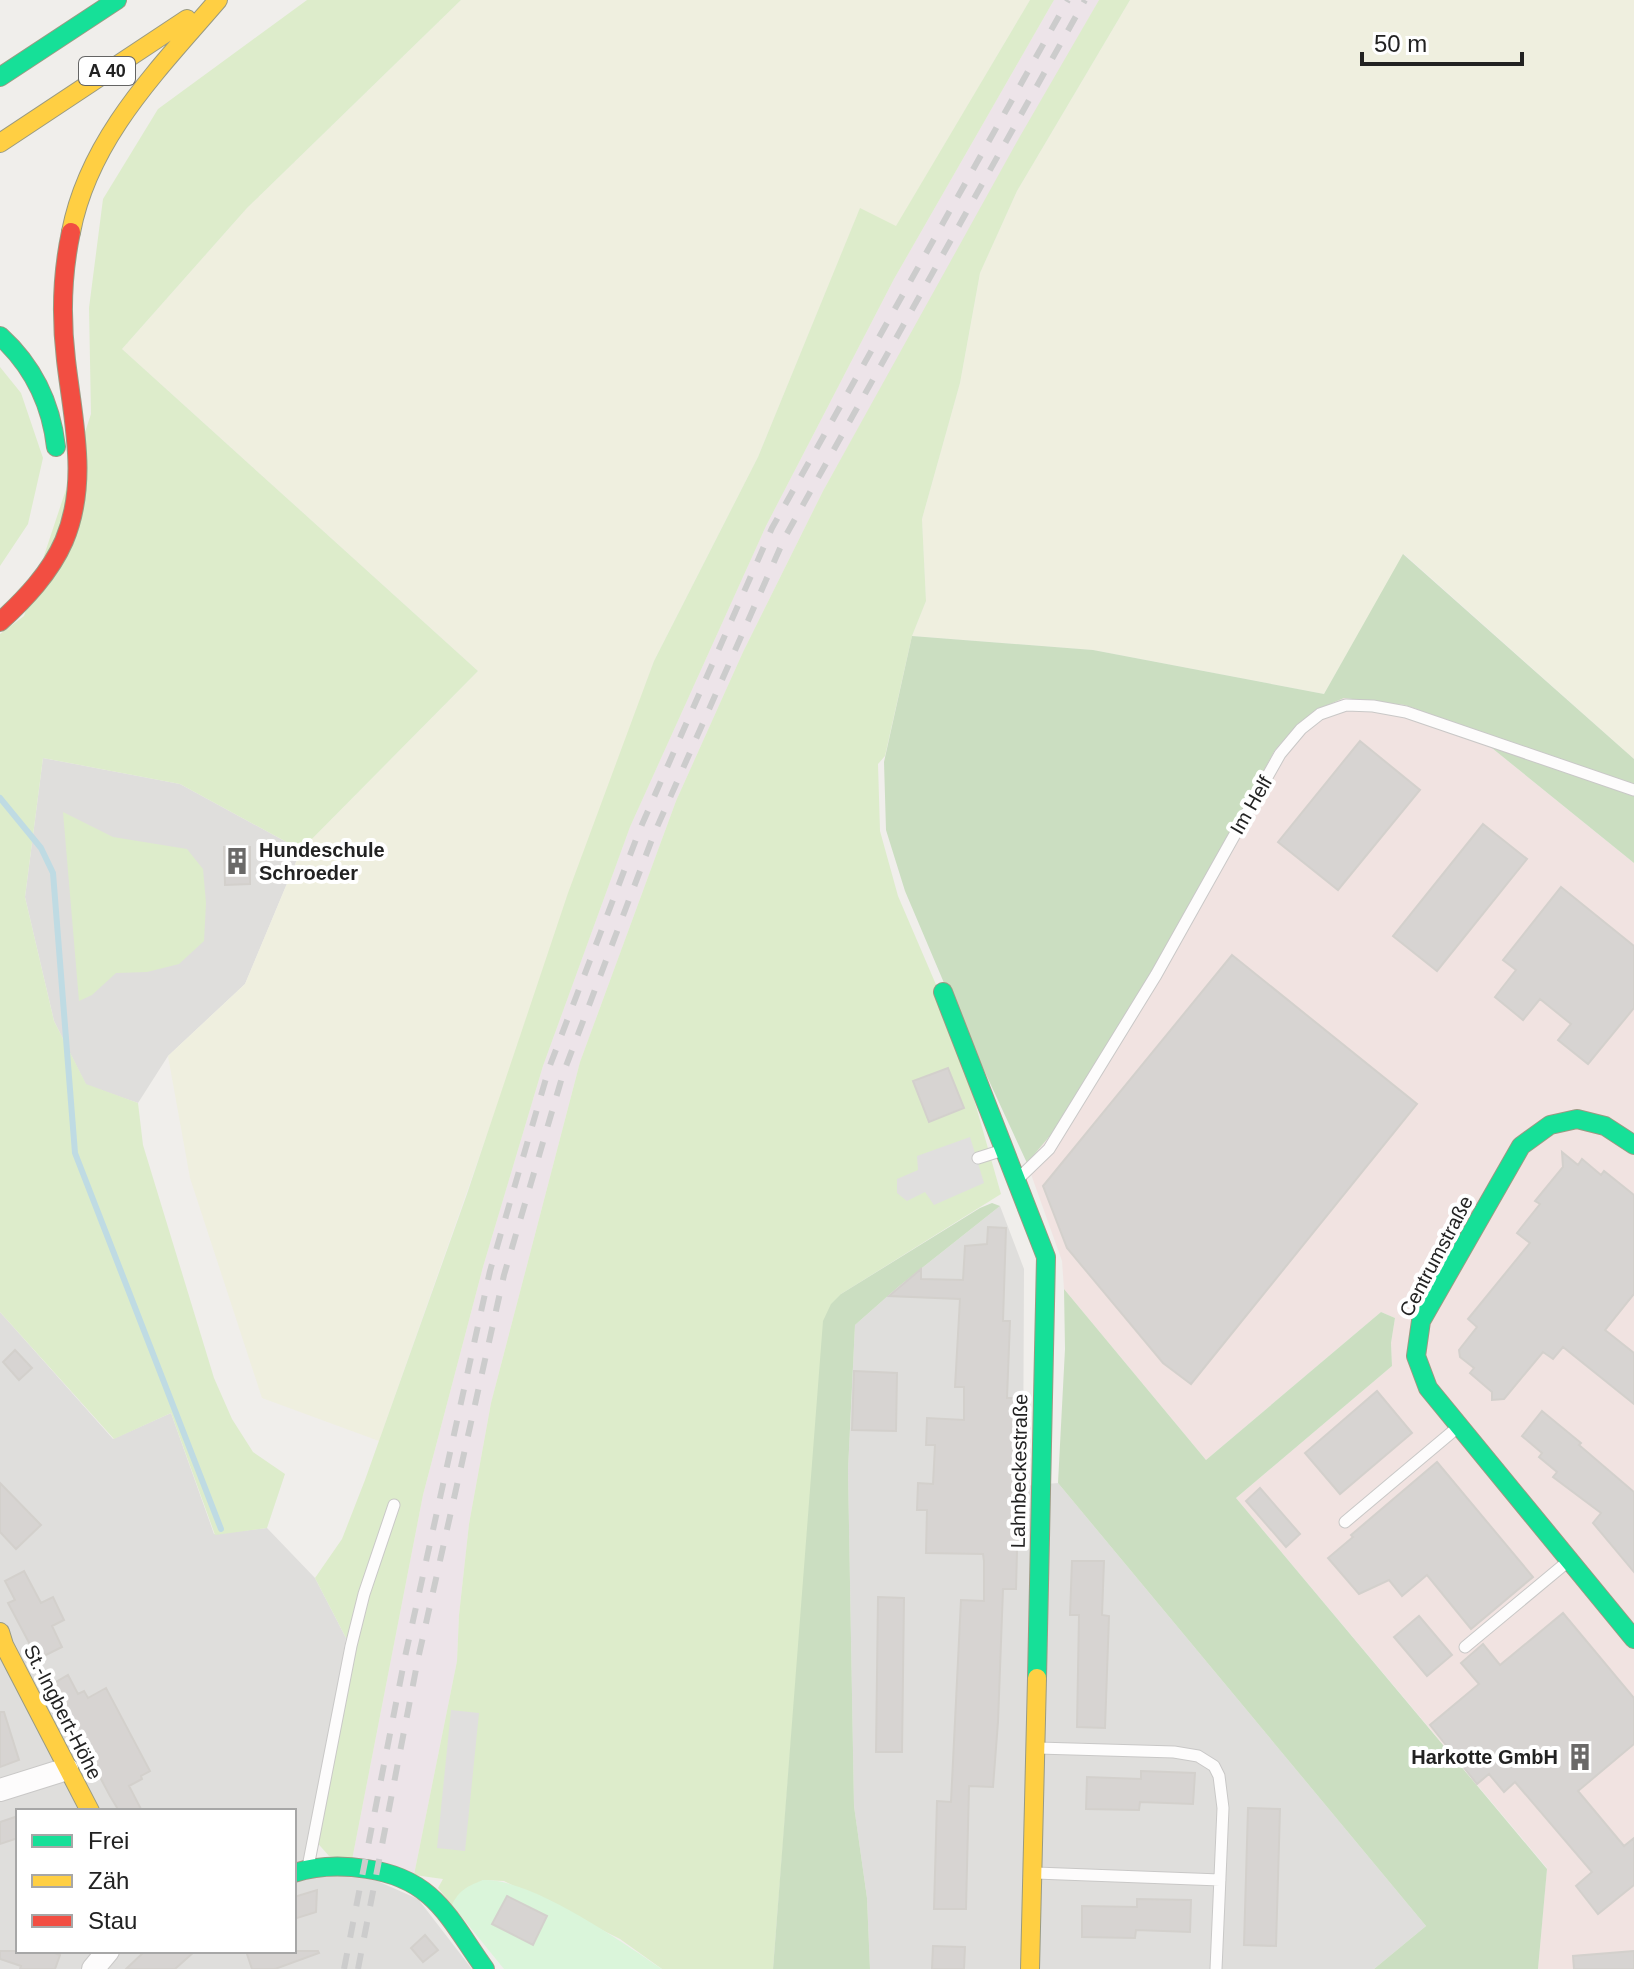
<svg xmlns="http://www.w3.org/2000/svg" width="1634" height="1969" viewBox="0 0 1634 1969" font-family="Helvetica,sans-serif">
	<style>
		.residential { fill: #dfdedc; fill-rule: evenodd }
		.commercial { fill: #f1e3e1 }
		.industrial { fill: #ede4e9 }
		.farmland { fill: #efefdf }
		.grass { fill: #ddeccb }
		.forest { fill: #cbdec1 }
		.park { fill: #daf5da }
		.parking { fill: #e0dfde }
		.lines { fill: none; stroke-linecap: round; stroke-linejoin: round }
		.stream { stroke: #bfdbe3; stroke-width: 6 }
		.building { fill: #d7d4d2; stroke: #d3d0cc; stroke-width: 2 }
		.lane-casing { stroke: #c9c8c7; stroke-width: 13 }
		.street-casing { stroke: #c9c8c7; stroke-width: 24 }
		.fast-casing { stroke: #999a82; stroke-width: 20 }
		.slow-casing { stroke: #999a82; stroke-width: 20 }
		.jam-casing { stroke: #999a82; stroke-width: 20 }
		.lane { stroke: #fdfcfc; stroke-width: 11 }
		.street { stroke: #fdfcfc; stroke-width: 22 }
		.fast { stroke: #16e098; stroke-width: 18 }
		.slow { stroke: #ffcf43; stroke-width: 18 }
		.jam { stroke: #f24e42; stroke-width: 18 }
		.rail { stroke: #ccc; stroke-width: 6; stroke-dasharray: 16 16; stroke-linecap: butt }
		.labels { text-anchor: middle; stroke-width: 8; stroke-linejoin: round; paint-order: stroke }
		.shield { fill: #fff; stroke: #646464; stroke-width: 2 }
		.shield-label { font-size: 18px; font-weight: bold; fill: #222 }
		.street-label { font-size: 20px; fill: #222; stroke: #fff }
		.poi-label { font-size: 20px; font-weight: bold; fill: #222; stroke: #fff; text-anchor: start }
	</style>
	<rect width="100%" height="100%" fill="#f0eeeb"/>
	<path class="residential" d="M 43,758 L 180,784 L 301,850 L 245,984 L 168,1056 L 138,1103 L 86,1085 L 54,1021 L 25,897 Z
		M 1000,1206 L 1024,1269 L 1023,1486 L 1058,1483 L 1426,1926 L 1374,1969 L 870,1969 L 867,1898 L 854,1806 L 848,1470 L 855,1325 L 898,1287 Z
		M 0,1312 L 113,1439 L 171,1413 L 214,1534 L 267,1528 L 315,1578 L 346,1638 L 316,1808 L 307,1843 L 305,1872 L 375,1880 L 418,1899 L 472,1969 L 0,1969 ZM 18,1811 L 294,1811 L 294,1951 L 18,1951 Z"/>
	<path class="commercial" d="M 1344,698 L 1405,705 L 1466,727 L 1634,863 L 1634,1969 L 1538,1969 L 1547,1868 L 1236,1498 L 1392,1366 L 1391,1343 L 1395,1318 L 1381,1312 L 1206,1460 L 1064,1289 L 1062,1261 L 1027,1163 L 1070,1112 L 1154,970 L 1275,750 L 1295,727 L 1315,710 Z"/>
	<path class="industrial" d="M 1054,0 L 1099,0 L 823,491 L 743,652 L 676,801 L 580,1062 L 491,1403 L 469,1524 L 459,1615 L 457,1661 L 414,1875 L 352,1860 L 423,1495 L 483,1267 L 543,1066 L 630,827 L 766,526 L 894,279 Z"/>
	<path class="farmland" d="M 461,0 L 1030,0 L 896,227 L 860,209 L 758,457 L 654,661 L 379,1441 L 262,1398 L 190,1178 L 168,1056 L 245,984 L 301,850 L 478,671 L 122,349 L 247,208 Z
		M 1130,0 L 1634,0 L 1634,759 L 1404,554 L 1324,694 L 1093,650 L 912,636 L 926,601 L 922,519 L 960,383 L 980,273 L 1017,191 Z"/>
	<path class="grass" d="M 307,0 L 461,0 L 247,208 L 122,349 L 478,671 L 301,850 L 180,784 L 43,758 L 25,897 L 54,1021 L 86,1084 L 138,1103 L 143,1145 L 214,1378 L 232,1419 L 253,1452 L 285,1474 L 267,1528 L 215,1535 L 171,1413 L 114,1439 L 0,1312 L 0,634 L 24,616 L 91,414 L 89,308 L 103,199 L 158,109 Z
		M 1030,0 L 1054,0 L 894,279 L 766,526 L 630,827 L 543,1066 L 483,1267 L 423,1495 L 352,1860 L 329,1856 L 314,1839 L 356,1646 L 346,1638 L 315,1578 L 342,1539 L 365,1480 L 467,1194 L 568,893 L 654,661 L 758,457 L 860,208 L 896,226 Z
		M 1099,0 L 1130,0 L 1017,191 L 980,273 L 960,383 L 922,519 L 926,601 L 912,636 L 885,756 L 878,764 L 880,831 L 898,896 L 940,994 L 962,1057 L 1001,1194 L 841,1294 L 806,1555 L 773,1969 L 662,1969 L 620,1939 L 504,1881 L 483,1880 L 452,1905 L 438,1888 L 443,1879 L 414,1875 L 457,1661 L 459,1615 L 469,1524 L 491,1403 L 580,1062 L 676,801 L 743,652 L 823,491 L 1019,138 Z
		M 0,367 L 21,393 L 43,458 L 28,524 L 0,566 Z
		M 63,812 L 113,837 L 187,849 L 203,869 L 206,903 L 204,941 L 179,964 L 147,972 L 116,973 L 92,995 L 79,1001 Z"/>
	<path class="forest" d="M 1403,554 L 1634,759 L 1634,863 L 1466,727 L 1405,705 L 1344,698 L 1316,710 L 1295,727 L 1275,750 L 1154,970 L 1070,1112 L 1027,1163 L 947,990 L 905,891 L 886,830 L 884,762 L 912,636 L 1093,650 L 1324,694 Z
		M 992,1203 L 1000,1206 L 898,1287 L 855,1325 L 848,1470 L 854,1806 L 867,1898 L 870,1969 L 773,1969 L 823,1321 L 831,1304 L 841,1294 L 980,1208 Z
		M 1064,1289 L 1206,1460 L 1381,1312 L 1395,1318 L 1391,1343 L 1392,1366 L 1236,1498 L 1547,1869 L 1538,1969 L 1374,1969 L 1426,1926 L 1058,1483 L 1065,1349 Z"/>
	<path class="park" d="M 483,1880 C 531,1878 621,1941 662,1969 L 504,1969 L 452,1905 C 459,1890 468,1886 483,1880 Z"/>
	<path class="parking" d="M 970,1137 L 984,1183 L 934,1205 L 925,1192 L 907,1201 L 897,1193 L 897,1179 L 918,1170 L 917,1156 Z
		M 451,1710 L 479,1713 L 465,1851 L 437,1848 Z"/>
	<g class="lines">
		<path class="stream" d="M 0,798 L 41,848 L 53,873 L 75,1153 L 221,1529"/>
	</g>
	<path class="building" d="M 1360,741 L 1420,790 L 1338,890 L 1278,842 Z
		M 1483,824 L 1527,859 L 1437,971 L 1393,936 Z
		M 224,847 L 250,847 L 250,884 L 225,885 Z
		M 1561,887 L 1634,946 L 1634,1008 L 1588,1064 L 1558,1040 L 1571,1024 L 1540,999 L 1523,1020 L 1495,997 L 1516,970 L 1503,960 Z
		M 1232,955 L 1417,1104 L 1191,1384 L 1163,1363 L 1067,1248 L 1043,1186 Z
		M 948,1068 L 964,1108 L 929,1122 L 913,1081 Z
		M 1562,1152 L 1578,1165 L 1582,1159 L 1601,1175 L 1604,1171 L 1634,1195 L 1634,1294 L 1605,1330 L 1634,1353 L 1634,1404 L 1563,1347 L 1553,1359 L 1543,1352 L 1504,1399 L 1492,1400 L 1492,1392 L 1470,1373 L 1474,1368 L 1460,1357 L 1459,1350 L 1477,1327 L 1468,1319 L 1530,1243 L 1517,1233 L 1540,1204 L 1535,1201 L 1563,1167 Z
		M 988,1227 L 1006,1228 L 1003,1321 L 1010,1321 L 1007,1398 L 1021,1398 L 1016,1589 L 1003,1589 L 998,1722 L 993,1787 L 969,1786 L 966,1909 L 934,1909 L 937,1801 L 951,1802 L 961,1600 L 984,1601 L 984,1561 L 983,1554 L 926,1553 L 927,1510 L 917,1510 L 918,1483 L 933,1484 L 935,1445 L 926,1445 L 927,1418 L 964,1420 L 964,1387 L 955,1387 L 960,1299 L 889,1296 L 921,1269 L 921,1279 L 963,1280 L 965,1246 L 987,1244 Z
		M 15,1350 L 32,1368 L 19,1380 L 3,1362 Z
		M 854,1371 L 897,1373 L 896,1431 L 852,1430 Z
		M 1377,1391 L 1412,1433 L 1340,1494 L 1305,1453 Z
		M 1542,1411 L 1581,1443 L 1579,1445 L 1634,1492 L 1634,1572 L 1593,1523 L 1601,1513 L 1553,1477 L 1557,1472 L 1539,1457 L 1542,1453 L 1522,1436 Z
		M 1437,1462 L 1533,1577 L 1471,1629 L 1427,1575 L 1402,1596 L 1389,1580 L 1359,1594 L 1328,1558 L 1353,1537 L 1351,1535 Z
		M 0,1483 L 41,1525 L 16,1549 L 0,1532 Z
		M 1260,1488 L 1300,1534 L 1286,1547 L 1246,1501 Z
		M 1072,1561 L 1104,1561 L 1102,1615 L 1109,1616 L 1105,1728 L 1077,1727 L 1079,1615 L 1070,1615 Z
		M 24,1571 L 41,1603 L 53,1597 L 64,1620 L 52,1626 L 62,1647 L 44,1656 L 40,1650 L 35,1654 L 8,1603 L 15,1600 L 5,1581 Z
		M 878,1597 L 904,1598 L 902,1752 L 876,1752 Z
		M 1563,1613 L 1634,1698 L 1634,1744 L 1578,1791 L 1624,1846 L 1634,1838 L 1634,1885 L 1598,1914 L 1576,1886 L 1592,1872 L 1515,1782 L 1504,1792 L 1489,1774 L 1477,1784 L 1430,1725 L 1479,1684 L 1461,1663 L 1483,1644 L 1500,1665 Z
		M 1419,1616 L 1452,1655 L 1427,1676 L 1394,1637 Z
		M 68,1675 L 78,1694 L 84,1691 L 88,1698 L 106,1688 L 150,1771 L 141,1776 L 142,1779 L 129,1786 L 142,1811 L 119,1811 L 110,1796 L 51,1685 Z
		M 0,1712 L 4,1712 L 19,1760 L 0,1767 Z
		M 1141,1771 L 1195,1773 L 1193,1804 L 1140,1802 L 1139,1810 L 1086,1809 L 1087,1777 L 1141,1779 Z
		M 1248,1808 L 1280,1809 L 1276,1946 L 1244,1945 Z
		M 18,1816 L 18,1838 L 0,1844 L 0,1822 Z
		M 317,1890 L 316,1912 L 294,1919 L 294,1897 Z
		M 507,1896 L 547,1916 L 533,1945 L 492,1924 Z
		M 1137,1899 L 1191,1900 L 1190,1932 L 1136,1930 L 1135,1938 L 1082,1937 L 1082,1906 L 1137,1907 Z
		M 425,1935 L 438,1950 L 423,1962 L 411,1948 Z
		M 933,1946 L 965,1947 L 964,1969 L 932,1969 Z
		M 0,1951 L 49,1951 L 60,1955 L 55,1969 L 20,1969 L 21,1966 L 0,1959 Z
		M 145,1951 L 195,1951 L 175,1969 L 126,1969 Z
		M 246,1951 L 318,1951 L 319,1953 L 275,1969 L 252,1969 Z
		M 1634,1951 L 1634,1969 L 1574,1969 L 1573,1956 Z"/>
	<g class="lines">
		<g class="lane-casing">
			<path id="lane" d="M 978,1158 L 1000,1151
				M 1020,1177 L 1049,1149 L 1156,975 L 1280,754 L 1301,729 L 1320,714 L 1346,705 L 1373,706 L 1406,712 L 1634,790
				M 1345,1522 L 1458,1427
				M 1465,1647 L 1566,1563
				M 1038,1748 L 1174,1752 L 1198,1756 L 1214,1766 L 1219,1776 L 1223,1808 L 1216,1969
				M 308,1867 L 351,1646 L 364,1594 L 394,1505
				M 1036,1873 L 1220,1880"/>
		</g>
		<g class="street-casing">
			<path id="street" d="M 0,1790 L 67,1769
				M 93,1969 L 108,1951"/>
		</g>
		<g class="fast-casing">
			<path id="fast" d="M 0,77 L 117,0
				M 0,336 C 33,366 51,403 56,447
				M 943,992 L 1046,1257 L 1037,1678
				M 1634,1145 L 1605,1126 L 1577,1119 L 1550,1125 L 1521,1146 L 1421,1321 L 1416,1356 L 1428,1388 L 1634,1639
				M 294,1873 C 319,1865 342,1865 367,1869 C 435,1879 449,1919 485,1969"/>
		</g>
		<g class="slow-casing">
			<path id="slow" d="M 0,143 L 187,19
				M 71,232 C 89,138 158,70 218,0
				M 0,1632 L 4,1645 L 90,1811
				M 1030,1969 L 1037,1678"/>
		</g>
		<g class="jam-casing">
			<path id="jam" d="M 0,622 C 25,599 50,573 64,541 C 89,482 73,421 66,360 C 61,318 62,274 71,232"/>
		</g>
		<use href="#lane" class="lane"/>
		<use href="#street" class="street"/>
		<use href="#fast" class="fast"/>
		<use href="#slow" class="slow"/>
		<use href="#jam" class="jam"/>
		<path class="rail" d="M 344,1969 L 405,1657 L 490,1271 L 549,1068 L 640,829 L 772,528 L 1068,0
			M 358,1969 L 418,1659 L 504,1275 L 563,1074 L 654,834 L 785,537 L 1085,0"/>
	</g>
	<defs>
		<g id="building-bare" transform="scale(2.16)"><path d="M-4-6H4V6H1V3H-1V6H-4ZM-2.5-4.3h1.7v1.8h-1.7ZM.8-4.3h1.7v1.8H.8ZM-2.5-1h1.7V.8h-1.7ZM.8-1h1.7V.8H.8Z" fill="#6a6968" stroke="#fff" stroke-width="2.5" paint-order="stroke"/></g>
	</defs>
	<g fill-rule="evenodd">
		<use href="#building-bare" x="237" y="861"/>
		<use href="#building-bare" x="1580" y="1757"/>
	</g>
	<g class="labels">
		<rect class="shield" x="79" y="57" width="56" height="28" rx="6"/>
		<g class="shield-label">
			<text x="107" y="77">A 40</text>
		</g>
		<g class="street-label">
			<text transform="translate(1251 805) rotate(-60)" y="7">Im Helf</text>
			<text transform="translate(1436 1256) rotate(-62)" y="7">Centrumstraße</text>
			<text transform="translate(1019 1471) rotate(-89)" y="7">Lahnbeckestraße</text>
			<text transform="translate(63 1712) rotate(63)" y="7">St.-Ingbert-Höhe</text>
		</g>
		<g class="poi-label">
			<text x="259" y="857">Hundeschule<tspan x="259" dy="23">Schroeder</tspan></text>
			<text x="1558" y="1764" text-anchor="end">Harkotte GmbH</text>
		</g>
	</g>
	<rect x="16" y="1809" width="280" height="144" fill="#ffffff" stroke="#a7a7a7" stroke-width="2"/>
	<rect x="32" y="1835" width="40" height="12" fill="#16e098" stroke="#a7a7a7" stroke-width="2"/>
	<text x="88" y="1849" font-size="24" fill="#222222">Frei</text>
	<rect x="32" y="1875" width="40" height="12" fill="#ffcf43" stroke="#a7a7a7" stroke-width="2"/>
	<text x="88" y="1889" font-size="24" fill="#222222">Zäh</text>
	<rect x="32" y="1915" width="40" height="12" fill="#f24e42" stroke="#a7a7a7" stroke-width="2"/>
	<text x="88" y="1929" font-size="24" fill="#222222">Stau</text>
	<path d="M1362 52v12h160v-12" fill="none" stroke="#222222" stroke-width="4"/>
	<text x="1374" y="52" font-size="24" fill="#222222" stroke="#ffffff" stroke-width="6" paint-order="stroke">50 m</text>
</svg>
